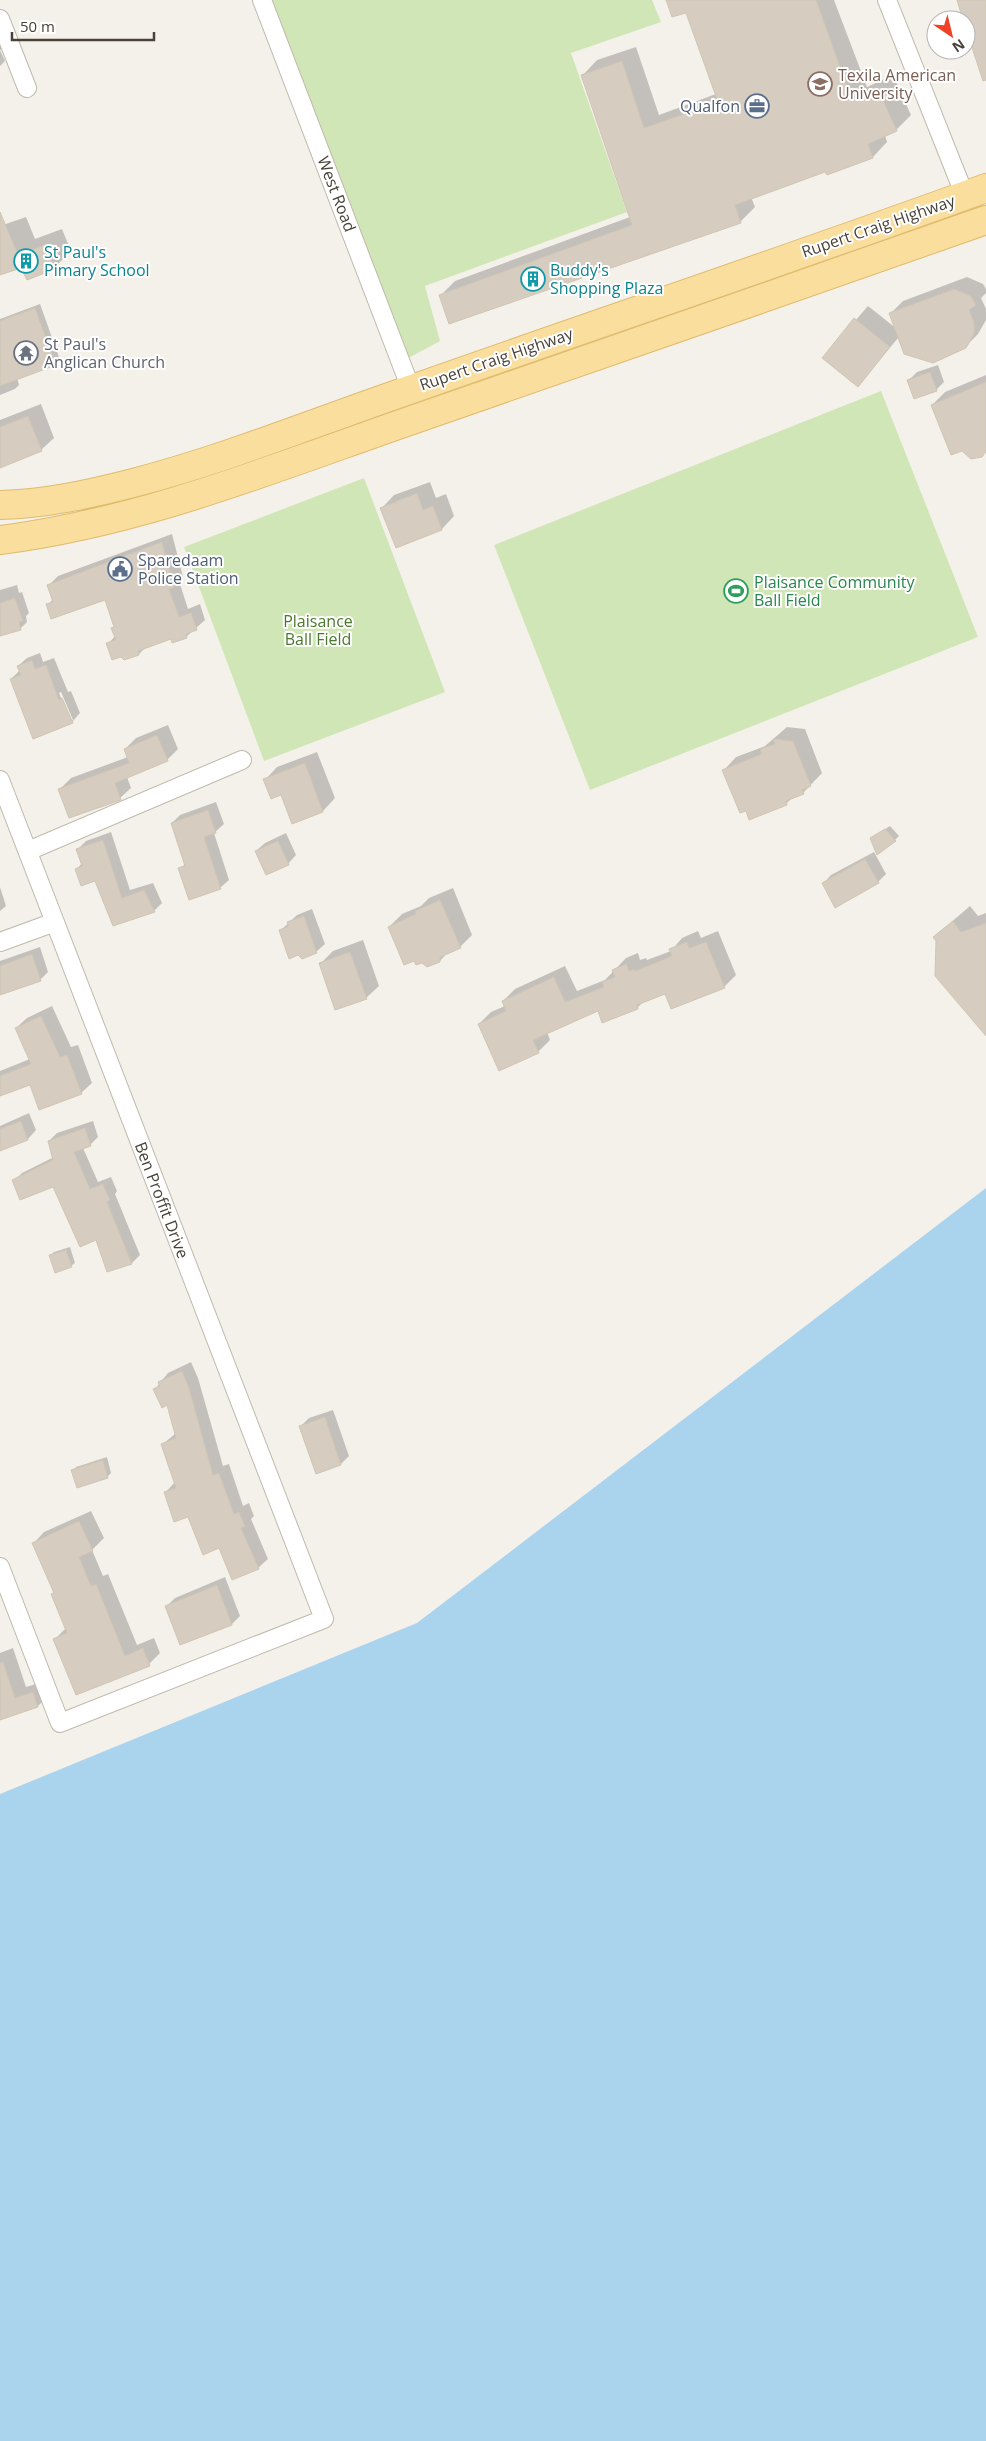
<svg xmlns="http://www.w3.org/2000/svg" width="986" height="2441" viewBox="0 0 986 2441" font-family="'Open Sans',sans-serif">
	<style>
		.green { fill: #d1e6b6 }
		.water { fill: #aad3ee }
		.shadow { fill: #0003; fill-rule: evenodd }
		.building { fill: #d6cdc0; stroke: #d0c5b4 }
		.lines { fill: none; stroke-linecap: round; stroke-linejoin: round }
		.street-casing { stroke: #c0b9ad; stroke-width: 20 }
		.primary-casing { stroke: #dfbb6e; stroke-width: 30 }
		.street { stroke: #fff; stroke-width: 18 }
		.primary { stroke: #fade9e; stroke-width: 28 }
		.labels { text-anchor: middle; stroke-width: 4; stroke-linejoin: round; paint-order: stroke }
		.education-label { font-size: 16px; fill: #785e54; stroke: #fff; text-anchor: start }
		.service-label { font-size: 16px; fill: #4e5e75; stroke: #fff; text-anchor: end }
		.street-label { font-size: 16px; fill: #484239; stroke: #fff }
		.culture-label { font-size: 16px; fill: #0d838f; stroke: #fff; text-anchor: start }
		.worship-label { font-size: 16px; fill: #5b616d; stroke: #fff; text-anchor: start }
		.leisure-label { font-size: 16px; fill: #27864d; stroke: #fff; text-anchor: start }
		.park-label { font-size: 16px; fill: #4b782e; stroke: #fff }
	</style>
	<rect width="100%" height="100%" fill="#f4f1ea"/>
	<path class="green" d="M 266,0 L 652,0 L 661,22 L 571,53 L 627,212 L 425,286 L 440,341 L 401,362 Z
		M 881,391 L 978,637 L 590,790 L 494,545 Z
		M 364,478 L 445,692 L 264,761 L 184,547 Z"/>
	<path class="water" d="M 986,1188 L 986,2441 L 0,2441 L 0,1794 L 417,1623 Z"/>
	<path class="shadow" d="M 667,0 L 834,0 L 867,87 L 893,75 L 911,115 L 896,130 L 885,135 L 887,142 L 873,157 L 827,174 L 826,170 L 751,197 L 755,207 L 740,222 L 440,296 L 455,281 L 630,217 L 583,75 L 597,60 L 636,47 L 659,115 L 716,94 L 687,11 Z
		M 0,29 L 7,43 L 0,50 L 5,61 L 0,66 Z
		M 26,217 L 35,239 L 62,229 L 71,251 L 54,268 L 22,266 L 0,274 L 0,226 Z
		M 967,277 L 983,284 L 986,289 L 986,293 L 981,298 L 986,309 L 986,320 L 978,334 L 965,347 L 899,337 L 858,385 L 823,358 L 868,306 L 897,329 L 891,313 L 903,301 Z
		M 40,304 L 60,360 L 56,364 L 17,378 L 19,385 L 15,389 L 0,395 L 0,319 Z
		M 938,365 L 944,382 L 936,390 L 909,380 L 917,372 Z
		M 986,375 L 986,451 L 962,449 L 932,405 L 945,392 Z
		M 41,404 L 54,438 L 41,450 L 0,466 L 0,420 Z
		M 430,482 L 436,498 L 446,494 L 454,516 L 442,529 L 396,546 L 382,508 L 394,495 Z
		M 172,534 L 183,577 L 179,581 L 188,609 L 200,604 L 205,620 L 186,637 L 172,637 L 146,647 L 139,654 L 125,659 L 108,644 L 115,636 L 115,626 L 106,599 L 48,605 L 53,599 L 49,585 L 58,576 Z
		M 17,585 L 19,593 L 22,592 L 29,613 L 26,616 L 27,622 L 20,629 L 0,635 L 0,590 Z
		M 40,653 L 43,662 L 54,658 L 68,692 L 71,691 L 80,713 L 72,722 L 11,679 L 20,670 L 18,666 L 27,658 ZM 61,692 L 73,720 L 70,720 L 59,693 Z
		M 168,725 L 178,749 L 167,760 L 127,777 L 131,788 L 120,798 L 60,789 L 71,778 L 128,757 L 125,749 L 136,738 Z
		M 787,727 L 805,729 L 822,773 L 803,793 L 793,797 L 786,804 L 724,770 L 736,757 L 765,746 Z
		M 317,752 L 335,798 L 323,811 L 293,822 L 282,794 L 265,780 L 277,767 Z
		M 216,802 L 224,824 L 214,833 L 229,880 L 220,888 L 180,869 L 186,863 L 172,823 L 180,815 Z
		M 890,826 L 899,836 L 895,840 L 871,838 Z
		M 111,832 L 130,890 L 153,883 L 162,903 L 154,911 L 114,925 L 95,880 L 77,869 L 82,863 L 78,849 L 86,841 Z
		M 286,833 L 296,855 L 288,864 L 256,851 L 265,843 Z
		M 874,852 L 886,874 L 878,882 L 823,884 L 831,875 Z
		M 0,887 L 6,906 L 0,911 Z
		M 453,888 L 472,935 L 460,947 L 448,952 L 440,961 L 389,927 L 402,914 L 421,906 L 429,898 Z
		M 970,906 L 978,916 L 986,913 L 986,1027 L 934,937 Z
		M 312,909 L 325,944 L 316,952 L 280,931 L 297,915 Z
		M 698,931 L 701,938 L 718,931 L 736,975 L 724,987 L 666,993 L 644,1001 L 637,1008 L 598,1009 L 547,1032 L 550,1040 L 538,1052 L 479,1024 L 491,1012 L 505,1006 L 503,1001 L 515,989 L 565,966 L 577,991 L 605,980 L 626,958 L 638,953 L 640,960 L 646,958 L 647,960 L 671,951 L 682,938 Z
		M 363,940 L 379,986 L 366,998 L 321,963 L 333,951 Z
		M 40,947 L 48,972 L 40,980 L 0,994 L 0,961 Z
		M 52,1006 L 71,1047 L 78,1045 L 92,1083 L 81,1093 L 30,1083 L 0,1095 L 0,1071 L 30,1059 L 16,1028 L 27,1018 Z
		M 29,1113 L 36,1130 L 28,1139 L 0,1150 L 0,1126 Z
		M 93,1121 L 98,1137 L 90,1145 L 83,1148 L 98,1182 L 111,1177 L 117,1191 L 115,1194 L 140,1255 L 132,1263 L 108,1271 L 97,1238 L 54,1186 L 14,1181 L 22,1173 L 54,1157 L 49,1141 L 57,1133 Z
		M 70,1247 L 75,1263 L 71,1266 L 50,1256 L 54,1252 Z
		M 191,1362 L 198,1378 L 223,1466 L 229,1464 L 243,1506 L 249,1503 L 254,1516 L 251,1519 L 268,1559 L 258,1568 L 220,1547 L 165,1493 L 175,1482 L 163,1444 L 176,1433 L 168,1403 L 155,1389 L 168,1373 Z
		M 333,1410 L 349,1456 L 341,1464 L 301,1426 L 309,1418 Z
		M 107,1457 L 111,1473 L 107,1477 L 73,1471 L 76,1467 Z
		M 91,1511 L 104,1538 L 92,1550 L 103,1576 L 108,1574 L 137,1645 L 154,1638 L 160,1653 L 149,1664 L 55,1639 L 66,1628 L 52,1595 L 55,1591 L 33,1544 L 44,1532 Z
		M 225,1577 L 240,1616 L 232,1624 L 167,1606 L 175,1598 Z
		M 13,1648 L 26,1687 L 45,1681 L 49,1695 L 38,1706 L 0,1719 L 0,1653 Z"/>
	<path class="building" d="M 666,0 L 816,0 L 852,100 L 878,89 L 897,131 L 868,144 L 873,158 L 827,175 L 825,172 L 735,205 L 741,223 L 449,324 L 439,295 L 632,225 L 581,75 L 622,61 L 644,128 L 718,102 L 686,13 L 672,17 Z
		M 957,0 L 986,0 L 986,80 L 983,81 L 966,29 L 966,20 L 963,20 Z
		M 0,212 L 18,255 L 45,245 L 55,269 L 27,280 L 21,268 L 0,275 Z
		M 954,289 L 971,296 L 976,305 L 969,310 L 974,322 L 974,334 L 966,348 L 933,363 L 904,354 L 889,313 Z
		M 35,308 L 56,365 L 0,386 L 0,321 Z
		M 854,318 L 890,347 L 858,387 L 822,358 Z
		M 930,372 L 937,391 L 914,399 L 907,380 Z
		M 986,382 L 986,452 L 982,457 L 971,459 L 962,451 L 951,455 L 931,405 Z
		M 28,416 L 42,451 L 0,468 L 0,427 Z
		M 417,493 L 423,510 L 433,506 L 442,530 L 396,548 L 380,508 Z
		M 162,542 L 174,587 L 169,589 L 179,617 L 191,613 L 197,630 L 186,634 L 187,638 L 172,643 L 171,639 L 138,651 L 139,655 L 124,660 L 121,657 L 112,660 L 106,643 L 116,640 L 111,628 L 114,627 L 105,600 L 51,619 L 46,604 L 53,602 L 47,585 Z
		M 15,598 L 23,621 L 19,622 L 21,630 L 0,636 L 0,603 Z
		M 32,660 L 35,669 L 46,665 L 59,700 L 62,698 L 73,723 L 33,739 L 10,679 L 21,675 L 17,666 Z
		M 157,735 L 168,761 L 115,783 L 121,800 L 69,818 L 58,789 L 129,763 L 124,749 Z
		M 773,739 L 793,741 L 811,786 L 802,790 L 804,794 L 786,801 L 787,805 L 749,820 L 746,811 L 740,813 L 722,770 L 762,754 L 760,749 L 775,744 Z
		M 305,763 L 323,812 L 292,824 L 281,795 L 271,799 L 263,779 Z
		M 208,810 L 216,833 L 204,837 L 221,889 L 189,900 L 178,868 L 185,866 L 171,823 Z
		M 885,829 L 896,841 L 877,855 L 870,838 Z
		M 103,840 L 122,898 L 144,890 L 155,912 L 113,926 L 95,881 L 81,886 L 75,869 L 82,866 L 76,849 Z
		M 278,841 L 289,865 L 266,875 L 255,851 Z
		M 865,859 L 879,883 L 835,908 L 822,883 Z
		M 440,900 L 461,948 L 440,957 L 440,962 L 427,967 L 422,963 L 416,965 L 414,961 L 404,965 L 388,927 L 416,914 L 415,911 Z
		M 304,916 L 317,953 L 302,959 L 298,955 L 289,959 L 279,930 L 289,926 L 287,922 Z
		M 953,921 L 961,932 L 986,923 L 986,1036 L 935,976 L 936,941 L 933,937 Z
		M 687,942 L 689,948 L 706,942 L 725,988 L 671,1009 L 665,994 L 637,1005 L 638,1009 L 602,1023 L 598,1011 L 533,1040 L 539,1053 L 499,1071 L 478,1024 L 506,1011 L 502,1001 L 554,977 L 565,1002 L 604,987 L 602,982 L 615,977 L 612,970 L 626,964 L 629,971 L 634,969 L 635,971 L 672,956 L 669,949 Z
		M 350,952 L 367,999 L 335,1010 L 319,963 Z
		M 32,954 L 41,981 L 0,995 L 0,966 Z
		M 41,1016 L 60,1057 L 67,1055 L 82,1094 L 39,1110 L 30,1085 L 0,1096 L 0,1076 L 31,1064 L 15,1028 Z
		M 21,1121 L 28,1140 L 0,1151 L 0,1129 Z
		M 85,1128 L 91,1146 L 74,1152 L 90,1189 L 103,1184 L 110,1200 L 107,1202 L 132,1264 L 107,1272 L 96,1240 L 80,1247 L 53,1187 L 20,1200 L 12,1180 L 53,1160 L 48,1141 Z
		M 66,1250 L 72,1267 L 55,1273 L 49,1255 Z
		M 182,1371 L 189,1388 L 213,1475 L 219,1473 L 234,1514 L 239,1512 L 245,1526 L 241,1528 L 259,1569 L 232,1580 L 219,1548 L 203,1555 L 188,1517 L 174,1522 L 164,1492 L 176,1488 L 161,1444 L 176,1438 L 167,1405 L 162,1408 L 153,1389 L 160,1386 L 158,1382 Z
		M 325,1417 L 341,1465 L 316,1474 L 299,1426 Z
		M 103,1460 L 108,1478 L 77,1488 L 71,1470 Z
		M 79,1521 L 93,1551 L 79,1557 L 91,1586 L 96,1584 L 125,1656 L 143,1648 L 150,1666 L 76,1695 L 53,1639 L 67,1633 L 51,1594 L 54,1593 L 32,1543 Z
		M 217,1585 L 232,1625 L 180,1645 L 165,1606 Z
		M 3,1662 L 15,1698 L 33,1692 L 38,1707 L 0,1720 L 0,1663 Z"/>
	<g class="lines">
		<g class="street-casing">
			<path id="street" d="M 262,0 L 411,389
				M 887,0 L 965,196
				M 0,19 L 27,88
				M 0,780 L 324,1619 L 60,1723 L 0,1567
				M 28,851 L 242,760
				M 0,942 L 55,922"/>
		</g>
		<g class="primary-casing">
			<path id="primary" d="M 0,505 C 45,504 90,494 133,483 C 229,458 321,420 415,388 C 605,321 796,257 986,188
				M 0,540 C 143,522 279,466 415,419 C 605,353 796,287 986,220"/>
		</g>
		<use href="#street" class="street"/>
		<use href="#primary" class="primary"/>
	</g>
	<defs>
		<g id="university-ring" transform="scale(1.25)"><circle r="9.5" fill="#fff" stroke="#8d6e63" stroke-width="1.5"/><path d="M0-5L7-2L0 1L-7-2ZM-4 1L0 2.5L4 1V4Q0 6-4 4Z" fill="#8d6e63"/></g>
		<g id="office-ring" transform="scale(1.25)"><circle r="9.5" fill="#fff" stroke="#5c6f8a" stroke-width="1.5"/><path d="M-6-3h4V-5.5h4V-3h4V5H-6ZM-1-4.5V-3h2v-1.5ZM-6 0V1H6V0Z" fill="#5c6f8a"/></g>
		<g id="building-ring" transform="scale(1.25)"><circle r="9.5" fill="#fff" stroke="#0f9aa8" stroke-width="1.5"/><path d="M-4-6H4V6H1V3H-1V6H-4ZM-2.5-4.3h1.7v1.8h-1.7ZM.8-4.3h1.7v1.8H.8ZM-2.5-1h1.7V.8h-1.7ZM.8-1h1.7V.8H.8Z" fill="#0f9aa8"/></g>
		<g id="temple-ring" transform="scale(1.25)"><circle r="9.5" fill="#fff" stroke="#6b7280" stroke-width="1.5"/><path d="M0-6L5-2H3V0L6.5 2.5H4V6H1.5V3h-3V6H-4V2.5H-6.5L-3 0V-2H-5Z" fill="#6b7280"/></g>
		<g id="civic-ring" transform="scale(1.25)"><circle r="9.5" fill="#fff" stroke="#5c6f8a" stroke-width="1.5"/><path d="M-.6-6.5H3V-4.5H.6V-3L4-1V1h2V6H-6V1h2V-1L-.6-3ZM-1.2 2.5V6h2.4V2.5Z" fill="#5c6f8a"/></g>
		<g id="stadium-ring" transform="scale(1.25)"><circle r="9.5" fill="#fff" stroke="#2e9e5b" stroke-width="1.5"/><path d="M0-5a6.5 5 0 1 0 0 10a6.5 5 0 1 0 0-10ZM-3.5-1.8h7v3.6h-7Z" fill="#2e9e5b"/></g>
	</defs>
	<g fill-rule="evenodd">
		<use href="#university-ring" x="820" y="84"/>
		<use href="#office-ring" x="757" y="106"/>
		<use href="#building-ring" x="26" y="261"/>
		<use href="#building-ring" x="533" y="279"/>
		<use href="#temple-ring" x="26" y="353"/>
		<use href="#civic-ring" x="120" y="569"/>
		<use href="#stadium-ring" x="736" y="591"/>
	</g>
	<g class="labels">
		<g class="education-label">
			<text x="838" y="81">Texila American<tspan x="838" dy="18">University</tspan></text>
		</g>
		<g class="service-label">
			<text x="740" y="112">Qualfon</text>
			<text x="138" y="566" text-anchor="start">Sparedaam<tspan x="138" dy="18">Police Station</tspan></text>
		</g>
		<g class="street-label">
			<text transform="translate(337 194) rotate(69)" y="6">West Road</text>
			<text transform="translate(878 226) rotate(-19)" y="6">Rupert Craig Highway</text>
			<text transform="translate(496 359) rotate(-19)" y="6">Rupert Craig Highway</text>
			<text transform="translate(162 1200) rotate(69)" y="6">Ben Proffit Drive</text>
		</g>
		<g class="culture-label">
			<text x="44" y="258">St Paul's<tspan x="44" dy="18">Pimary School</tspan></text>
			<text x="550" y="276">Buddy's<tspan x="550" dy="18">Shopping Plaza</tspan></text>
		</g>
		<g class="worship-label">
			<text x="44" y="350">St Paul's<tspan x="44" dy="18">Anglican Church</tspan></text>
		</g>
		<g class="leisure-label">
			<text x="754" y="588">Plaisance Community<tspan x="754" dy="18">Ball Field</tspan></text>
		</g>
		<g class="park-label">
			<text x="318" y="627">Plaisance<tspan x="318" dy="18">Ball Field</tspan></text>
		</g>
	</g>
	<g transform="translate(951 35) rotate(145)"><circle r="24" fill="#ffffff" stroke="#b6b3b0"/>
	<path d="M0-4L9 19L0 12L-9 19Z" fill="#f04026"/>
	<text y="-8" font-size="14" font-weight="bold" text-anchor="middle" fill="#484239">N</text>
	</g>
	<path d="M12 32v8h142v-8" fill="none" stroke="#484239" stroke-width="2.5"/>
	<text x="20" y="32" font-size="15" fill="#484239" stroke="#ffffff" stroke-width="4" paint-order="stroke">50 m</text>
</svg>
